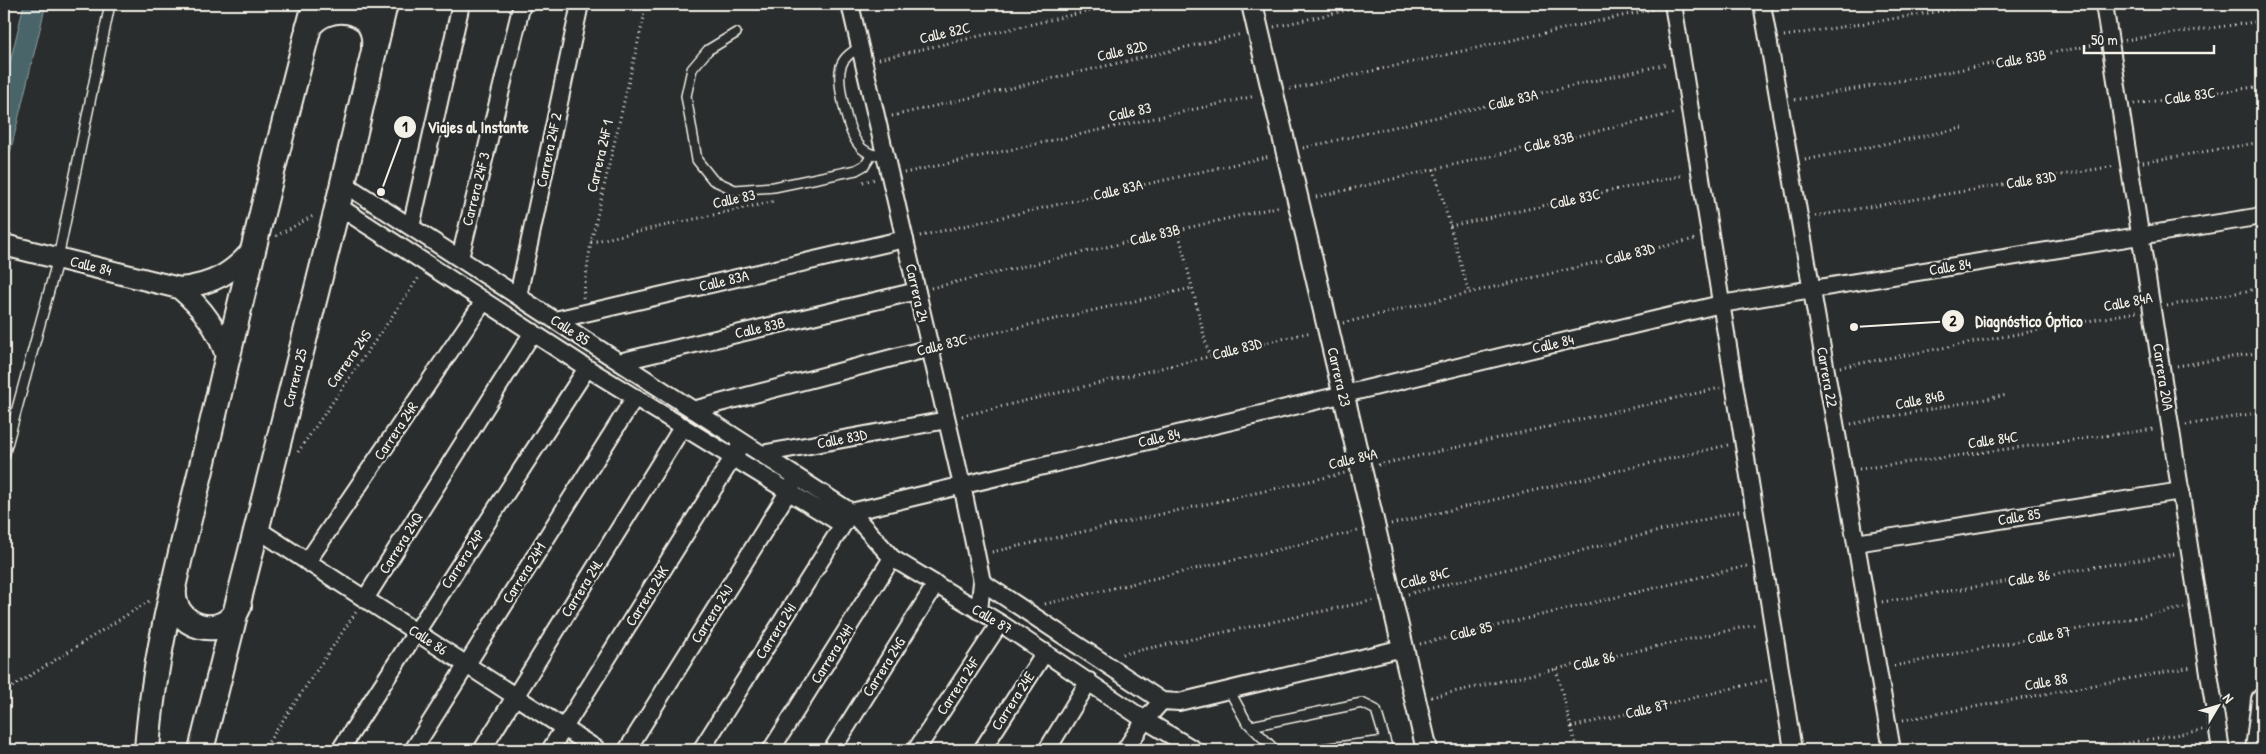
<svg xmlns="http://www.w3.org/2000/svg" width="2266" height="754" viewBox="0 0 2266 754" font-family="'Patrick Hand',sans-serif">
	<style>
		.water { fill: #48656b; stroke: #8d9d9d }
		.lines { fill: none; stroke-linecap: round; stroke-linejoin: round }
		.service-casing { stroke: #f4f1e8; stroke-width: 12 }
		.minor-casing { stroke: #f4f1e8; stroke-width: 20 }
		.tertiary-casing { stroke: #f4f1e8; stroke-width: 24 }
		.secondary-casing { stroke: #f4f1e8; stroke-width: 28 }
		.path { stroke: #f4f1e8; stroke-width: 3; stroke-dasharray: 1 4; stroke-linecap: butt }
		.service { stroke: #2a2d2e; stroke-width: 9 }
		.minor { stroke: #2a2d2e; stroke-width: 16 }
		.tertiary { stroke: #2a2d2e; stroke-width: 20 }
		.secondary { stroke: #2a2d2e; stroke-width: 24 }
		.labels { text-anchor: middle; stroke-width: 5; stroke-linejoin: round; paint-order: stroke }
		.street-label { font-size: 15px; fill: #f4f1e8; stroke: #2a2d2e }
		.leader { fill: none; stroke: #f4f1e8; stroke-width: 2 }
		.callout-dot { fill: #f4f1e8; stroke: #2a2d2e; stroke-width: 2 }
		.mark-label { font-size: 15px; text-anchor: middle; font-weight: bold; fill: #111 }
		.callout-label { font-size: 16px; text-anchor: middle; font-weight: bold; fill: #f4f1e8; stroke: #2a2d2e; stroke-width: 5; stroke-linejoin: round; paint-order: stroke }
	</style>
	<rect width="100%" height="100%" fill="#2a2d2e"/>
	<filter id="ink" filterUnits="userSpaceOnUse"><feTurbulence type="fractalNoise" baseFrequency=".02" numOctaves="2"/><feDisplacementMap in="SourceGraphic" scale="10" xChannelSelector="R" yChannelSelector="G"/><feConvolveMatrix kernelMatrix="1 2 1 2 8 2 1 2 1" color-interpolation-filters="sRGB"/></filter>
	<g filter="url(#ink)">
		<path class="water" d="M 24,4 L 46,4 L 4,178 L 4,88 Z"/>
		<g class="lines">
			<g class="service-casing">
				<path id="service" d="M 736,33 L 708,50 L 692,69 L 686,96 L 697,160 L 713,180 L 735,190 L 774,187 L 856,170 L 865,165 L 872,154
					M 860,47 C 852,52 844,57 841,66 C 836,82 848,133 859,145 C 862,150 870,154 875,155
					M 4,456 L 58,258 L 110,4
					M 1229,690 L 1246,721 L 1275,750
					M 1251,726 L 1362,703 L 1376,710 L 1388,750
					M 1312,750 L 1385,741"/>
			</g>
			<g class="minor-casing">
				<path id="minor" d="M 850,4 L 962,485 L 982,582 L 979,611
					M 1673,4 L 1793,750
					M 1762,4 L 1892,750
					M 2104,4 L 2221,750
					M 343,183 L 851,512 L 892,558 L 1000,623 L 1145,720 L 1195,750
					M 338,206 L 587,368 L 843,525
					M 411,227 L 461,4
					M 460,258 L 522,4
					M 518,296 L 580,4
					M 555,320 L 905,239
					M 619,362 L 917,291
					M 693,410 L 930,348
					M 761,454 L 947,420
					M 257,529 L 598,750
					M 1856,543 L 2181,491
					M 307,562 L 484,301
					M 982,582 L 1162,701 L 1179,702 L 1403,648
					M 365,599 L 533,332
					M 340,750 L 587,368
					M 413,750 L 635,397
					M 482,750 L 683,426
					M 550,750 L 739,448
					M 627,750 L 795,481
					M 701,750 L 851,512 L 1721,304 L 2262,216
					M 771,750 L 892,558
					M 832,750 L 936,584
					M 916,750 L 1000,623
					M 982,750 L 1045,652
					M 1047,750 L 1089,681
					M 1125,750 L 1145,720 L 1162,701"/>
			</g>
			<g class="tertiary-casing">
				<path id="tertiary" d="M 1252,4 L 1427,750
					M 4,245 L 179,288 C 213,285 235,272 255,246
					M 179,288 C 203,308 218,329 227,359
					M 2256,750 L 2262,699"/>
			</g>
			<g class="secondary-casing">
				<path id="secondary" d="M 308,28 C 326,0 378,6 374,47
					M 174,589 C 170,628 225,643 239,606
					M 147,750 C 154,649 183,547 206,449 C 241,300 276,151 315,4
					M 201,750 L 335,217 L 385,4"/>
			</g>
			<path class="path" d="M 1274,27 L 1373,4
				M 1784,36 L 1986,4
				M 2125,40 L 2262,21
				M 879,59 L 1120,4
				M 1290,89 L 1658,8
				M 1795,100 L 2094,45
				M 2134,104 L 2262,86
				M 892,116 L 1242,34
				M 1303,148 L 1667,64
				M 1805,160 L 1963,128
				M 2143,162 L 2262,142
				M 1434,169 L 1469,293
				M 904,173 L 1255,96
				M 863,182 L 876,179
				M 1316,197 L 1675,113
				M 1815,216 L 2115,166
				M 1450,226 L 1684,175
				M 1178,230 L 1209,356
				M 276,236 L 315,215
				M 920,236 L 1270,156
				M 591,242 L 776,201
				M 931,288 L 1281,206
				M 583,298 L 591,242 L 647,4
				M 2167,306 L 2262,288
				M 1343,323 L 1695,239
				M 945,344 L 1192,288
				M 2177,366 L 2262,352
				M 1840,367 L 2136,312
				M 962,416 L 1311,332
				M 1851,424 L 2007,395
				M 2186,425 L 2262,412
				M 298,452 L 420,276
				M 1378,465 L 1720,388
				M 1859,469 L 2155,429
				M 1391,524 L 1728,445
				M 992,552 L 1345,473
				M 1408,594 L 1739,511
				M 1882,602 L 2175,554
				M 1045,604 L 1358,531
				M 1420,644 L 1747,566
				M 1122,654 L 1375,600
				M 1894,666 L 2184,608
				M 1556,669 L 1577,750
				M 4,692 L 149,601
				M 1431,697 L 1757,624
				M 1903,720 L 2192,667
				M 1571,727 L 1767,680
				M 263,750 L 356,612
				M 1748,750 L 1777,744
				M 2088,750 L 2203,730"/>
			<use href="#service" class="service"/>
			<use href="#minor" class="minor"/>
			<use href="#tertiary" class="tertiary"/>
			<use href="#secondary" class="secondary"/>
		</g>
	</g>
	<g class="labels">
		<g class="street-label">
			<text transform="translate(945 33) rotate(-13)" y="5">Calle 82C</text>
			<text transform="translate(1122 51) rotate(-13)" y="5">Calle 82D</text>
			<text transform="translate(2021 59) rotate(-10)" y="5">Calle 83B</text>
			<text transform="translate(2190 96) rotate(-8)" y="5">Calle 83C</text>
			<text transform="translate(1513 100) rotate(-13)" y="5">Calle 83A</text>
			<text transform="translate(1130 112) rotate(-12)" y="5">Calle 83</text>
			<text transform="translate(1549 142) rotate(-13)" y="5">Calle 83B</text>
			<text transform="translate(549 150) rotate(-78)" y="5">Carrera 24F 2</text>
			<text transform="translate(600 156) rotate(-77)" y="5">Carrera 24F 1</text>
			<text transform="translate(2031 180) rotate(-9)" y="5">Calle 83D</text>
			<text transform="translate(476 189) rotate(-76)" y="5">Carrera 24F 3</text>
			<text transform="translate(1118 190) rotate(-13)" y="5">Calle 83A</text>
			<text transform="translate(734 199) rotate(-12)" y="5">Calle 83</text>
			<text transform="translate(1575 199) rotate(-12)" y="5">Calle 83C</text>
			<text transform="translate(1155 235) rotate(-13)" y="5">Calle 83B</text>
			<text transform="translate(1630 254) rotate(-14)" y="5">Calle 83D</text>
			<text transform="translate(91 266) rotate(14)" y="5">Calle 84</text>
			<text transform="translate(1950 267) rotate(-9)" y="5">Calle 84</text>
			<text transform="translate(724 281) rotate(-13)" y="5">Calle 83A</text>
			<text transform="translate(917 293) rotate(77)" y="5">Carrera 24</text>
			<text transform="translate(2128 302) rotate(-11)" y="5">Calle 84A</text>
			<text transform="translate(760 328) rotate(-13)" y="5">Calle 83B</text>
			<text transform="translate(570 330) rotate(33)" y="5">Calle 85</text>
			<text transform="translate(1553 344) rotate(-13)" y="5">Calle 84</text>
			<text transform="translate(942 345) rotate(-14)" y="5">Calle 83C</text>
			<text transform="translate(1237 349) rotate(-14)" y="5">Calle 83D</text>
			<text transform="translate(349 359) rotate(-55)" y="5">Carrera 24S</text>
			<text transform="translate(1339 377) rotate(77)" y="5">Carrera 23</text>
			<text transform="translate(1827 377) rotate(80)" y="5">Carrera 22</text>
			<text transform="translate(2163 377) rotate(81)" y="5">Carrera 20A</text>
			<text transform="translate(295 378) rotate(-76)" y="5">Carrera 25</text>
			<text transform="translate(1920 400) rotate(-11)" y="5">Calle 84B</text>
			<text transform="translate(396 431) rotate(-56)" y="5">Carrera 24R</text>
			<text transform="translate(1159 438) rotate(-13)" y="5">Calle 84</text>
			<text transform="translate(842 439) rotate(-11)" y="5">Calle 83D</text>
			<text transform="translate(1993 440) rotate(-8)" y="5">Calle 84C</text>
			<text transform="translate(1353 459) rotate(-13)" y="5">Calle 84A</text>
			<text transform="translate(2019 517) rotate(-9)" y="5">Calle 85</text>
			<text transform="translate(401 543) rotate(-58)" y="5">Carrera 24Q</text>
			<text transform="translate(463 559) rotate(-57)" y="5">Carrera 24P</text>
			<text transform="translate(524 573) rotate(-58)" y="5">Carrera 24M</text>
			<text transform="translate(1425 578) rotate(-14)" y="5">Calle 84C</text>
			<text transform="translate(2029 578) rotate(-9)" y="5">Calle 86</text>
			<text transform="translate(582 588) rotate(-58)" y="5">Carrera 24L</text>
			<text transform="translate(647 596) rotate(-58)" y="5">Carrera 24K</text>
			<text transform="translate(712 614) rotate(-58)" y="5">Carrera 24J</text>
			<text transform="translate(992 619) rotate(31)" y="5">Calle 87</text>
			<text transform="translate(776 631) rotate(-58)" y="5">Carrera 24I</text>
			<text transform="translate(1471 631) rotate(-13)" y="5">Calle 85</text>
			<text transform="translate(2049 635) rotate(-11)" y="5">Calle 87</text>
			<text transform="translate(428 640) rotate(33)" y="5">Calle 86</text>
			<text transform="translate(832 654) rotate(-58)" y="5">Carrera 24H</text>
			<text transform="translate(1594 661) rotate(-13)" y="5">Calle 86</text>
			<text transform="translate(884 667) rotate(-58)" y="5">Carrera 24G</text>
			<text transform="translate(2046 682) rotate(-10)" y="5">Calle 88</text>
			<text transform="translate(958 686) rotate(-57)" y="5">Carrera 24F</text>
			<text transform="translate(1013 701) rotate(-57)" y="5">Carrera 24E</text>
			<text transform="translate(1647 709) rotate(-13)" y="5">Calle 87</text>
		</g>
	</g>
	<path class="leader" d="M381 192L405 127M1854 327L1953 321"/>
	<g class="callout-dot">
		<circle cx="381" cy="192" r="5"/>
		<circle cx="1854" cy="327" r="5"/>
		<circle cx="405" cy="127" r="12"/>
		<circle cx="1953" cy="321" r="12"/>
	</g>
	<g class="mark-label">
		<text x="405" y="132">1</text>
		<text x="1953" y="326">2</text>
	</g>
	<g class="callout-label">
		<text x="478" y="133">Viajes al Instante</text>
		<text x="2029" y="327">Diagnóstico Óptico</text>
	</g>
	<rect width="2266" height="754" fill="none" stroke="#2a2d2e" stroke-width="20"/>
	<rect x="10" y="10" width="2246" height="734" fill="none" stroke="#f4f1e8" stroke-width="2" filter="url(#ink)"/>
	<g transform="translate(2218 706) rotate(52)" stroke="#2a2d2e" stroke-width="4" paint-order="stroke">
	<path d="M0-4L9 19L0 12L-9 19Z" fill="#f4f1e8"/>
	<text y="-8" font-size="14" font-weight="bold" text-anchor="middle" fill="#f4f1e8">N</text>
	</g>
	<path d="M2084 45v8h130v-8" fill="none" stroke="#f4f1e8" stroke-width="2.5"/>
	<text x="2091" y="45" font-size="15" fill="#f4f1e8" stroke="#2a2d2e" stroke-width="4" paint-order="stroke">50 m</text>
</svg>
